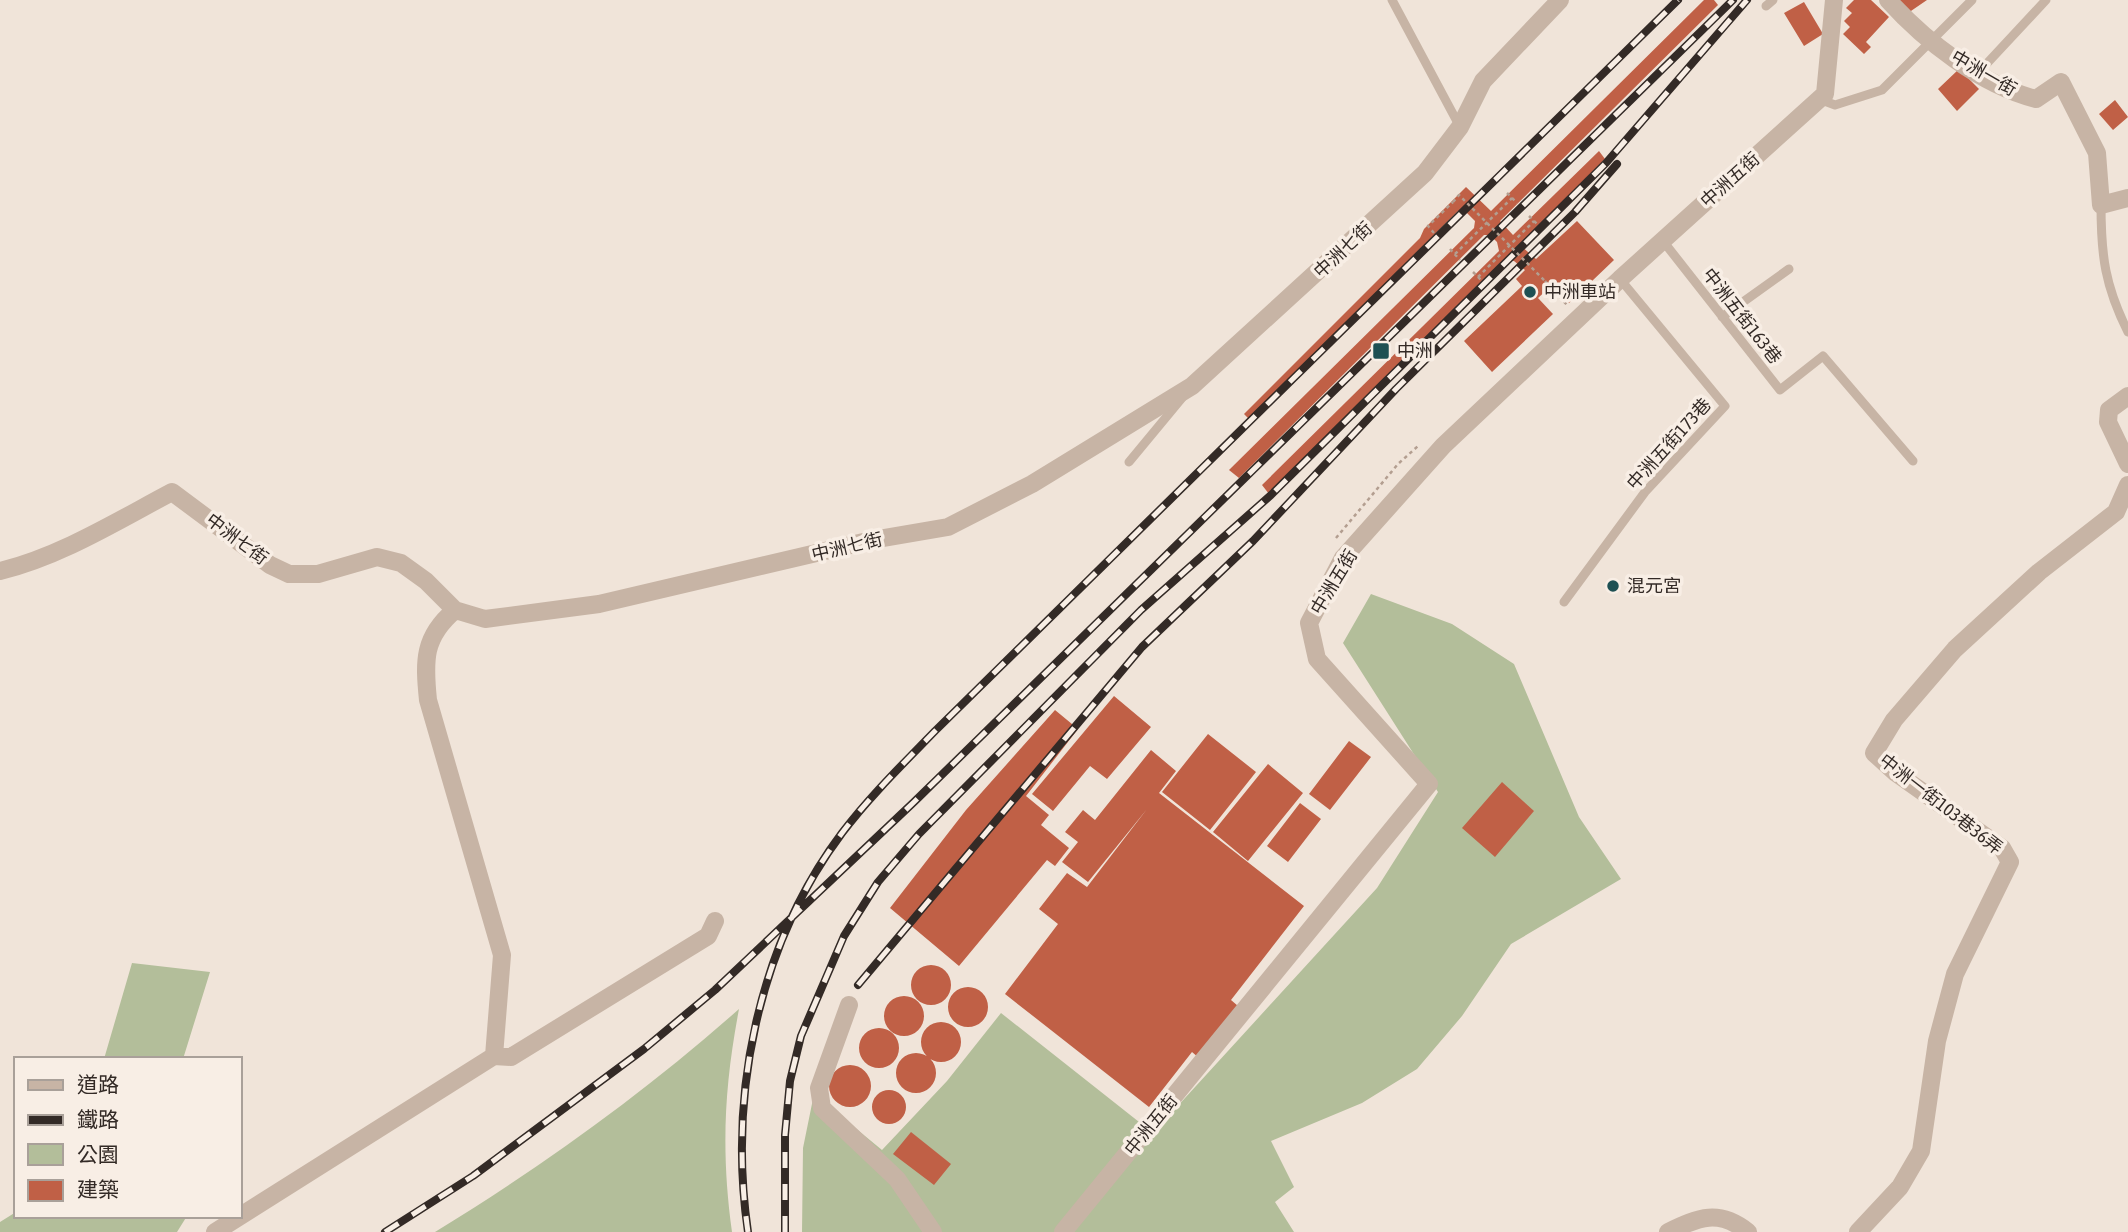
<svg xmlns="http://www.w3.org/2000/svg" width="2128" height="1232" viewBox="0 0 2128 1232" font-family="'Asap Condensed','Noto Sans TC',sans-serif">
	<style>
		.green { fill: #b3be9a }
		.building { fill: #c06046 }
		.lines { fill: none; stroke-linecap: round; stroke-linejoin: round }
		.path { stroke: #b39e90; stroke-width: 2.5; stroke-dasharray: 3.5 3.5; stroke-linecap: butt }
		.lane { stroke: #c7b4a5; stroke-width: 9 }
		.street { stroke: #c7b4a5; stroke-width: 18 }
		.rail-casing { stroke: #332a26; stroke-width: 8 }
		.rail { stroke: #f8eee5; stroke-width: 5; stroke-dasharray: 16; stroke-linecap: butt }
		.path-bridge { stroke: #b39e90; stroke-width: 2.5; stroke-dasharray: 3.5 3.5; stroke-linecap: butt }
		.poi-dot { fill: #1e5053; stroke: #f8eee5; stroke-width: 2.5 }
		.labels { text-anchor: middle; stroke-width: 7; stroke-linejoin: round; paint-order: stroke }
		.street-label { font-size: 18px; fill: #332a26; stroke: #f8eee5 }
		.poi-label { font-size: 18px; fill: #332a26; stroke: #f8eee5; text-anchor: start }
	</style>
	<rect width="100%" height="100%" fill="#f0e4d9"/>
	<path class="green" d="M 1371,594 L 1452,624 L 1514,664 L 1579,817 L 1621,879 L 1511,944 L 1462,1016 L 1417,1069 L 1362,1103 L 1271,1141 L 1294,1187 L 1275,1202 L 1294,1232 L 802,1232 L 803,1148 L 814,1094 L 882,1150 L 947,1081 L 1001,1013 L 1153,1133 L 1377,888 L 1438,792 L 1343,643 Z
		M 132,963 L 210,972 L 183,1059 L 104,1059 Z
		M 739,1009 C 724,1088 721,1152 732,1232 L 435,1232 C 543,1166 644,1093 739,1009 Z
		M 16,1212 L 16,1216 L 187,1216 L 177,1232 L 0,1232 L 0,1222 Z"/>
	<path class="building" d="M 1704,0 L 1714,0 L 1718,5 L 1500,221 L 1513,235 L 1599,151 L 1605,159 L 1520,245 L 1536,259 L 1577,221 L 1614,260 L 1569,303 L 1552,285 L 1538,298 L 1553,314 L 1492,372 L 1464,341 L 1522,286 L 1516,279 L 1525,270 L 1514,261 L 1505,260 L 1269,494 L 1262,485 L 1499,251 L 1497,242 L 1490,235 L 1484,235 L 1239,478 L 1229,470 L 1474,228 L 1475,221 L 1465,211 L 1458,211 L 1249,419 L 1244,414 L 1420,238 L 1424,229 L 1466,187 L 1491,211 Z
		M 1854,0 L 1871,0 L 1889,17 L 1866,42 L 1871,47 L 1864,54 L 1843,34 L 1850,27 L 1844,21 L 1852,13 L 1846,8 Z
		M 1899,0 L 1927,0 L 1908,13 Z
		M 1804,2 L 1823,34 L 1804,46 L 1784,13 Z
		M 1959,69 L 1979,89 L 1957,111 L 1938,89 Z
		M 2115,100 L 2128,117 L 2113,130 L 2099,114 Z
		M 1114,696 L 1151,727 L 1107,779 L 1090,766 L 1053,811 L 1032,794 Z
		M 1055,710 L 1078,729 L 1026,796 L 1049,815 L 1041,825 L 1069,848 L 1055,866 L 1047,860 L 959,966 L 890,908 L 966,810 Z
		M 1208,734 L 1256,772 L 1210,830 L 1162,792 Z
		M 1349,741 L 1371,757 L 1330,810 L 1309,794 Z
		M 1151,750 L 1176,771 L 1159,793 L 1304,906 L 1231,1000 L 1238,1006 L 1199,1058 L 1192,1052 L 1149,1107 L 1005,994 L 1058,924 L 1039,909 L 1067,873 L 1087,887 L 1147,809 L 1088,882 L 1062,862 L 1078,842 L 1065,832 L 1083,810 L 1095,820 Z
		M 1268,764 L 1303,793 L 1248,861 L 1213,832 Z
		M 1502,782 L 1534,811 L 1495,857 L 1462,828 Z
		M 1300,803 L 1321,819 L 1288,862 L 1267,846 Z
		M911 985a20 20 0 1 1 40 0a20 20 0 1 1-40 0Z
		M948 1007a20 20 0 1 1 40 0a20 20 0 1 1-40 0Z
		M884 1016a20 20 0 1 1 40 0a20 20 0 1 1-40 0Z
		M921 1042a20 20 0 1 1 40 0a20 20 0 1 1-40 0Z
		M859 1048a20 20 0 1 1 40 0a20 20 0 1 1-40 0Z
		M896 1073a20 20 0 1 1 40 0a20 20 0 1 1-40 0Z
		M829 1086a21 21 0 1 1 42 0a21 21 0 1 1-42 0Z
		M872 1107a17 17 0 1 1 34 0a17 17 0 1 1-34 0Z
		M 911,1132 L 951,1164 L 934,1185 L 893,1154 Z"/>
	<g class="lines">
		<path class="path" d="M 1507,193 L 1517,203
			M 1529,216 L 1538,225
			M 1434,233 L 1428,226 L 1453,202
			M 1450,249 L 1460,260
			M 1455,254 L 1512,198
			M 1473,272 L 1482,281
			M 1478,277 L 1534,221
			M 1545,281 L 1567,305
			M 1336,538 L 1398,464 L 1418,446"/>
		<path class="lane" d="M 1392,0 L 1460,127
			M 1766,6 L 1773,0
			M 1978,73 L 2046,0
			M 1819,99 L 1835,105 L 1882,90 L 1972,0
			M 2101,205 C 2101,256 2105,286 2128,332
			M 1663,241 L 1780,390 L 1823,356 L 1913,461
			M 1722,317 L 1789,269
			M 1129,462 L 1182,398
			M 1564,602 L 1645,492 L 1725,406 L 1620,279"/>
		<path class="street" d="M 1888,0 C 1925,41 1981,85 2036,99 L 2061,82 L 2097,153 L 2101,205 L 2128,198
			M 2128,396 L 2109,410 L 2108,422 L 2128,464
			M 0,571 C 61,556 117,521 172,492 L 270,565 L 289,574 L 318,574 L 377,557 L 401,563 L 426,581 L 455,610 L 485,619 L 599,604 L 872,540 L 948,527 L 1032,484 L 1192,386 L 1425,173 L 1460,127 L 1483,81 L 1560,0
			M 849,1005 L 819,1088 L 822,1108 L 897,1179 L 933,1232
			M 494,1056 L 511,1057 L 708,936 L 715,921
			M 215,1232 L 494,1056 L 502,955 L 428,700 C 424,661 423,637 455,610
			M 1063,1232 L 1429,784 L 1317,659 L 1309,623 L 1343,558 L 1443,446 L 1620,279 L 1825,94 L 1834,0
			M 1668,1232 C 1699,1217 1719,1209 1748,1232
			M 1858,1232 L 1900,1187 L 1921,1151 L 1937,1041 L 1955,974 L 2010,862 L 2002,848 L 1896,773 L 1874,753 L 1894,720 L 1955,649 L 2039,572 L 2116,512 L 2128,485"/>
		<g class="rail-casing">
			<path id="rail" d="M 858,985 L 1142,647 L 1253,541 L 1396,389 L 1575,212 L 1617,164
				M 385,1232 L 473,1176 L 644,1049 L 715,990 L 914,802 L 1733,0
				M 748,1232 C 728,1095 758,945 842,833 C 870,796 903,764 935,731 L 1678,0
				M 785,1232 L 785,1135 L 790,1081 L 801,1036 L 844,936 L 878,882 L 919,834 L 1141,610 L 1271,495 L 1606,163 L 1747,0"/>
		</g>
		<use href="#rail" class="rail"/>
		<path class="path-bridge" d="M 1453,202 L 1459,195 L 1545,281"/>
	</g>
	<g class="poi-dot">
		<circle cx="1530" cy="292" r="7"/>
		<rect x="1372" y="342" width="18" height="18" rx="3.5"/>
		<circle cx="1613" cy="586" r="7"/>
	</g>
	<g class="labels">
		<g class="street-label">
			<text transform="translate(1984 73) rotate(30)" y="6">中洲一街</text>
			<text transform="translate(1730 180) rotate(-42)" y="6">中洲五街</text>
			<text transform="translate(1343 250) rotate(-43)" y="6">中洲七街</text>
			<text transform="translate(1742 316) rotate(52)" y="6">中洲五街163巷</text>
			<text transform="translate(1669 444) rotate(-48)" y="6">中洲五街173巷</text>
			<text transform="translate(237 539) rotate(37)" y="6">中洲七街</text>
			<text transform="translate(847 547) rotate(-13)" y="6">中洲七街</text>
			<text transform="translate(1334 582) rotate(-59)" y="6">中洲五街</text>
			<text transform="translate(1941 804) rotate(38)" y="6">中洲一街103巷36弄</text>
			<text transform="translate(1151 1125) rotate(-51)" y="6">中洲五街</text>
		</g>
		<g class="poi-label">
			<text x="1544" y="298">中洲車站</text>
			<text x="1397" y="357">中洲</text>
			<text x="1627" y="592">混元宮</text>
		</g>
	</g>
	<rect x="14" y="1057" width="228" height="161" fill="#f8eee5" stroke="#a9a099" stroke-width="2"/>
	<rect x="28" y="1080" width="35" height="10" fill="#c7b4a5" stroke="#a9a099" stroke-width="2"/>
	<text x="77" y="1092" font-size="21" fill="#332a26">道路</text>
	<rect x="28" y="1115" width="35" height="10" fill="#332a26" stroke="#a9a099" stroke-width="2"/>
	<text x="77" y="1127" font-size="21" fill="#332a26">鐵路</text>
	<rect x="28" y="1144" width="35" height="21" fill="#b3be9a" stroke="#a9a099" stroke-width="2"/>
	<text x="77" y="1162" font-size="21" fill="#332a26">公園</text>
	<rect x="28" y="1180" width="35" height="21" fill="#c06046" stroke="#a9a099" stroke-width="2"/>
	<text x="77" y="1197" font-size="21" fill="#332a26">建築</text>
</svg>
